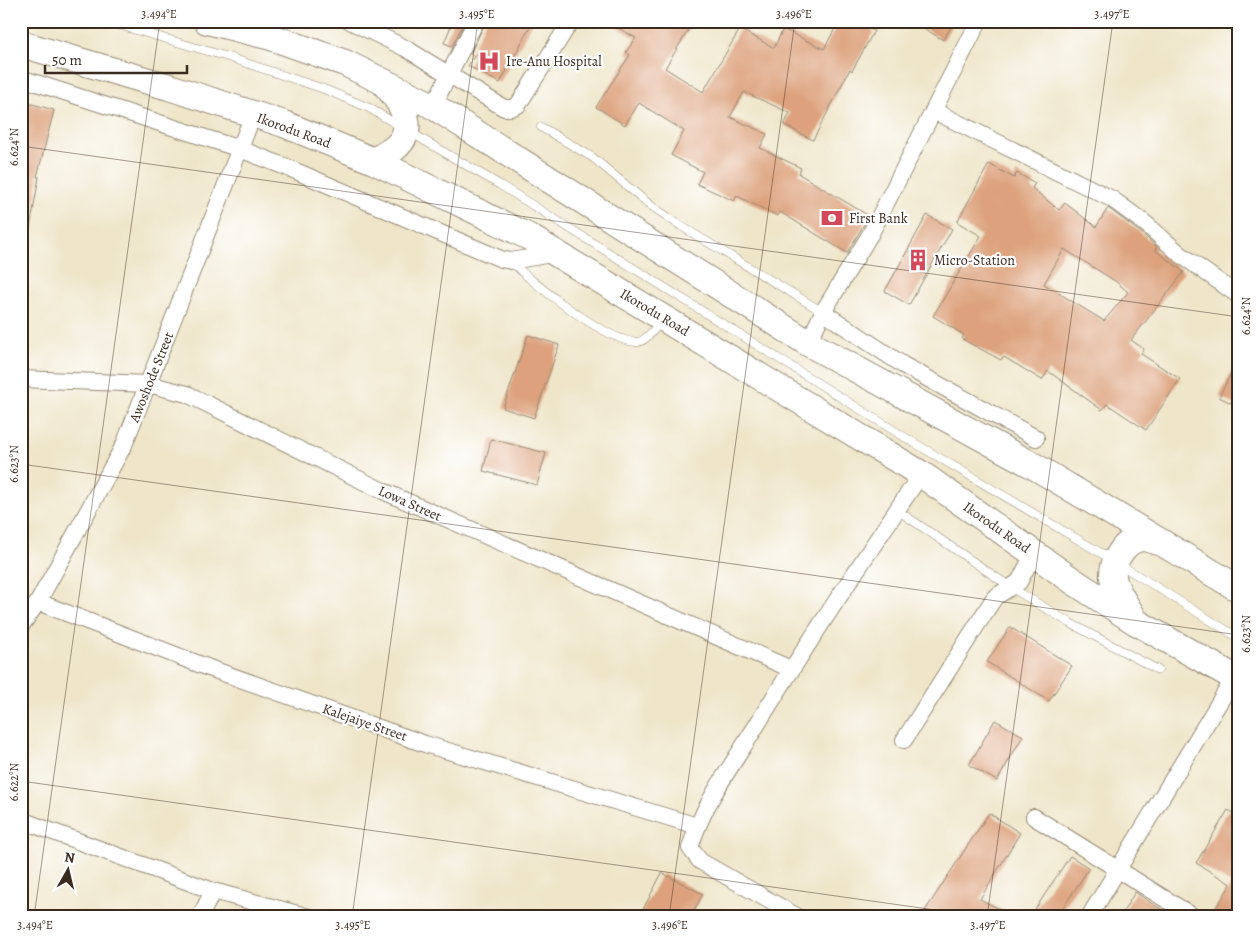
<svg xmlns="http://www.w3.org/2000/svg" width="1260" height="938" viewBox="0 0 1260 938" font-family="Alegreya,serif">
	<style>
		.building { fill: #dda27d; fill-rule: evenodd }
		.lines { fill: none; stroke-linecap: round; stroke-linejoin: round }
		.service-casing { stroke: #958874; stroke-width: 9 }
		.minor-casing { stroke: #958874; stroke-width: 18 }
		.trunk-casing { stroke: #958874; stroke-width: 28 }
		.service { stroke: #fff; stroke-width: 8 }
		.minor { stroke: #fff; stroke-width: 16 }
		.trunk { stroke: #fff; stroke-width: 26 }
		.ticks { fill: none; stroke: #3b2a1e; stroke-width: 1; stroke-opacity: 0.45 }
		.labels { text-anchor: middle; stroke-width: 4.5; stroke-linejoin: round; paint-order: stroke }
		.poi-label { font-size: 14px; fill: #3b2a1e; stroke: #fff; text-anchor: start }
		.street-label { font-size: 14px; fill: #3b2a1e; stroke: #fff }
		.neatline { fill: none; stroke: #3b2a1e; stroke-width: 2 }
		.ticks-label { font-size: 12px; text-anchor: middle; fill: #3b2a1e }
	</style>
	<rect width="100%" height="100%" fill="#fff"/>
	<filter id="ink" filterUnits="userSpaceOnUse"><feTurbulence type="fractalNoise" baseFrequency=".02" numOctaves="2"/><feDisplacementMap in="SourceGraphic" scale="10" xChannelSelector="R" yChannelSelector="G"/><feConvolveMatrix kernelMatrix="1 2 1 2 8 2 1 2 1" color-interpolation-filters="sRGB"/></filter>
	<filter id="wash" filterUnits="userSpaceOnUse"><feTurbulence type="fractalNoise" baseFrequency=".0096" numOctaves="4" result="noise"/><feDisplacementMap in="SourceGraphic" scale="20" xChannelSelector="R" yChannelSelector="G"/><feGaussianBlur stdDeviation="1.12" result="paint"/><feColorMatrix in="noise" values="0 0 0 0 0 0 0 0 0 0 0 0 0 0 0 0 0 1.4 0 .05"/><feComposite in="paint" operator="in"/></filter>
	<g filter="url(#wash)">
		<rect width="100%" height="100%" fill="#efe6ca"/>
		<g id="blocks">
			<path class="building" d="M 453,21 L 465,21 L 452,46 L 444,43 Z
				M 486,21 L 533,21 L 500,83 L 468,66 L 474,56 L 470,54 Z
				M 606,21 L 694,21 L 665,68 L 703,92 L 740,29 L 774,48 L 783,29 L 824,49 L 839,21 L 854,21 L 874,31 L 852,71 L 850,69 L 813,140 L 784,125 L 790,113 L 744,92 L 730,117 L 767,134 L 760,148 L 801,168 L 799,174 L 869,216 L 847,253 L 780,212 L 778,216 L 737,196 L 734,201 L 697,184 L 703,172 L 671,155 L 684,131 L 639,103 L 625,125 L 596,107 L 630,55 L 626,52 L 636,38 Z
				M 912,21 L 955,21 L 943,40 Z
				M 21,101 L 54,110 L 37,177 L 39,177 L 29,234 L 21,233 Z
				M 989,164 L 1014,178 L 1017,173 L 1035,183 L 1032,188 L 1059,210 L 1065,203 L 1096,227 L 1108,208 L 1140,232 L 1157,247 L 1155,250 L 1184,272 L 1131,340 L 1144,349 L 1141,354 L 1180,379 L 1146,430 L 1107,404 L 1102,410 L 1048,371 L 1042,380 L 1004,357 L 1001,360 L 962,339 L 964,335 L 933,316 L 981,236 L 957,222 ZM 1064,249 L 1115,281 L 1128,292 L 1104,321 L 1044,284 Z
				M 927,215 L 952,229 L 909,305 L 885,291 Z
				M 528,335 L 559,345 L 534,418 L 503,408 Z
				M 1239,357 L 1239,407 L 1219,397 Z
				M 491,439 L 546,453 L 537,485 L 483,471 Z
				M 1010,627 L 1072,666 L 1049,701 L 987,662 Z
				M 995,720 L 1023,736 L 997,781 L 969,765 Z
				M 1228,810 L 1239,816 L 1239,917 L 1210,917 L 1231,884 L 1196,863 Z
				M 989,813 L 1020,833 L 980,899 L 1015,917 L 921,917 Z
				M 1070,856 L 1089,868 L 1057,917 L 1030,917 Z
				M 662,873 L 703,894 L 691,917 L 639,917 Z
				M 1135,892 L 1154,905 L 1175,917 L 1120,917 Z"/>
		</g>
	</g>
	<g filter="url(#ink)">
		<use href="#blocks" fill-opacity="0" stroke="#958874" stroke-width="1"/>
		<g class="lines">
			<g class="service-casing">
				<path id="service" d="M 105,21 L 228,57 L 324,89 L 369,108 L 500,185 L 906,438 L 1116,562 L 1239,638
					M 541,127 L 592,157 L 650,205 L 681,226 L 823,312
					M 511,261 C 530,282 610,344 638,342 C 646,341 655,328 661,322
					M 897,510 L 1012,588 L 1070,623 L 1158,670"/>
			</g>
			<g class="minor-casing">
				<path id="minor" d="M 350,21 L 405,48 L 504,108 L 511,108 L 518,105 L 571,21
					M 21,78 L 240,149 L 291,169 L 501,259 L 511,261 L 557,253
					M 433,106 L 476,21
					M 934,111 L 1112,199 L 1146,224 L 1180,254 L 1239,296
					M 823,312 L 903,365 L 1036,438
					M 808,343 L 823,312 L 871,233 L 979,21
					M 21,379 L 148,384 L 187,394 L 383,491 L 791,669
					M 38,602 L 209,668 L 425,744 L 697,826
					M 21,626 L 38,602 L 124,445 L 253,115
					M 904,740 L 989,606 L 995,597 L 1019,582 L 1034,553
					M 1034,817 L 1194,917
					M 21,820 L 213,891 L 309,917
					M 200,917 L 213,891
					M 798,917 L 700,861 L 690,848 C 703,804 731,767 755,728 C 808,641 865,558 921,474
					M 1089,917 L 1234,678"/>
			</g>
			<g class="trunk-casing">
				<path id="trunk" d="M 207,21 L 271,37 L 345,63 L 433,106 L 808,343 L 1034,466 L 1239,589
					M 21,44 L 169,87 L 284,124 L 374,161 L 529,237 L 921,474 L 1073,581 L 1136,622 L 1239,680
					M 374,161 C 381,156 391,152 397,146 C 418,126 400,101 385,84
					M 1134,619 C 1128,607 1115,591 1113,577 C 1112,560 1126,538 1144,538 C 1150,539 1157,542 1163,543"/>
			</g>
			<use href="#service" class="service"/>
			<use href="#minor" class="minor"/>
			<use href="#trunk" class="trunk"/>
		</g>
	</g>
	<path class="ticks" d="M 21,146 L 1239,317M 21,464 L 1239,635M 21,781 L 985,917M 34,917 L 160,21M 352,917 L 478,21M 669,917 L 795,21M 987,917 L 1113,21"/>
	<defs>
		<g id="hospital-bare" transform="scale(1.725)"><path d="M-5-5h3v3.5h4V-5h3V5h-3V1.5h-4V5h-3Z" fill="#d1495b" stroke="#fff" stroke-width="2.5" paint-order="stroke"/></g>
		<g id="bank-bare" transform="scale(1.725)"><path d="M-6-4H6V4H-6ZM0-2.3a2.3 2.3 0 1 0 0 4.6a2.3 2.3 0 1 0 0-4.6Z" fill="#d1495b" stroke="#fff" stroke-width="2.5" paint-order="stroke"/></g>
		<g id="building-bare" transform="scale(1.725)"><path d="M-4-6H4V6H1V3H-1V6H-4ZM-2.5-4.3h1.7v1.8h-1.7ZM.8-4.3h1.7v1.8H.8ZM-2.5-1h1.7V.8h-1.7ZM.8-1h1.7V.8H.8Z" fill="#d1495b" stroke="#fff" stroke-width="2.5" paint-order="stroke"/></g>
	</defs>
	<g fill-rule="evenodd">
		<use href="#hospital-bare" x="489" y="61"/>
		<use href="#bank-bare" x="832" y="218"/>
		<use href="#building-bare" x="918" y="260"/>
	</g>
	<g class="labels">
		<g class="poi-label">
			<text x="506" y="66">Ire-Anu Hospital</text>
			<text x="849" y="223">First Bank</text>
			<text x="934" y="265">Micro-Station</text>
		</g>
		<g class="street-label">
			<text transform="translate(294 130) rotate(20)" y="5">Ikorodu Road</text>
			<text transform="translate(655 312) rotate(31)" y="5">Ikorodu Road</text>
			<text transform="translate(151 377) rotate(-68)" y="5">Awoshode Street</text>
			<text transform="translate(410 503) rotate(24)" y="5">Lowa Street</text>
			<text transform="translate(997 527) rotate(35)" y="5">Ikorodu Road</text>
			<text transform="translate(365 722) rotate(19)" y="5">Kalejaiye Street</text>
		</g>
	</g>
	<rect width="1260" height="938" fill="none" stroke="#fff" stroke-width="55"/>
	<g transform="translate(68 870) rotate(8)" stroke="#ffffff" stroke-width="4" paint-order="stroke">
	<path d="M0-4L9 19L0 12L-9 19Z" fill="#3b2a1e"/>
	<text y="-8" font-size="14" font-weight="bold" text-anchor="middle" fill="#3b2a1e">N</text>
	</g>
	<path d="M45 65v8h142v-8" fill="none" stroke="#3b2a1e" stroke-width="2.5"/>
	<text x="52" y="65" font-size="15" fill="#3b2a1e" stroke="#ffffff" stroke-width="4" paint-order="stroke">50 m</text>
	<rect x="28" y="28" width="1204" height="882" class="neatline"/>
	<g class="ticks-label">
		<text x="159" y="18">3.494°E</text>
		<text x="477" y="18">3.495°E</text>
		<text x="794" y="18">3.496°E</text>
		<text x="1112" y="18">3.497°E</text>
		<text transform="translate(14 147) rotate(-90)" y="4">6.624°N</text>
		<text transform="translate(1246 316) rotate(-90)" y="4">6.624°N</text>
		<text transform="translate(14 464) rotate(-90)" y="4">6.623°N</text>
		<text transform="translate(1246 634) rotate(-90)" y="4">6.623°N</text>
		<text transform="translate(14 782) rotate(-90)" y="4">6.622°N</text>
		<text x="35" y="929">3.494°E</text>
		<text x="353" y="929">3.495°E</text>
		<text x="670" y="929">3.496°E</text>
		<text x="988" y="929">3.497°E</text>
	</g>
</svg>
